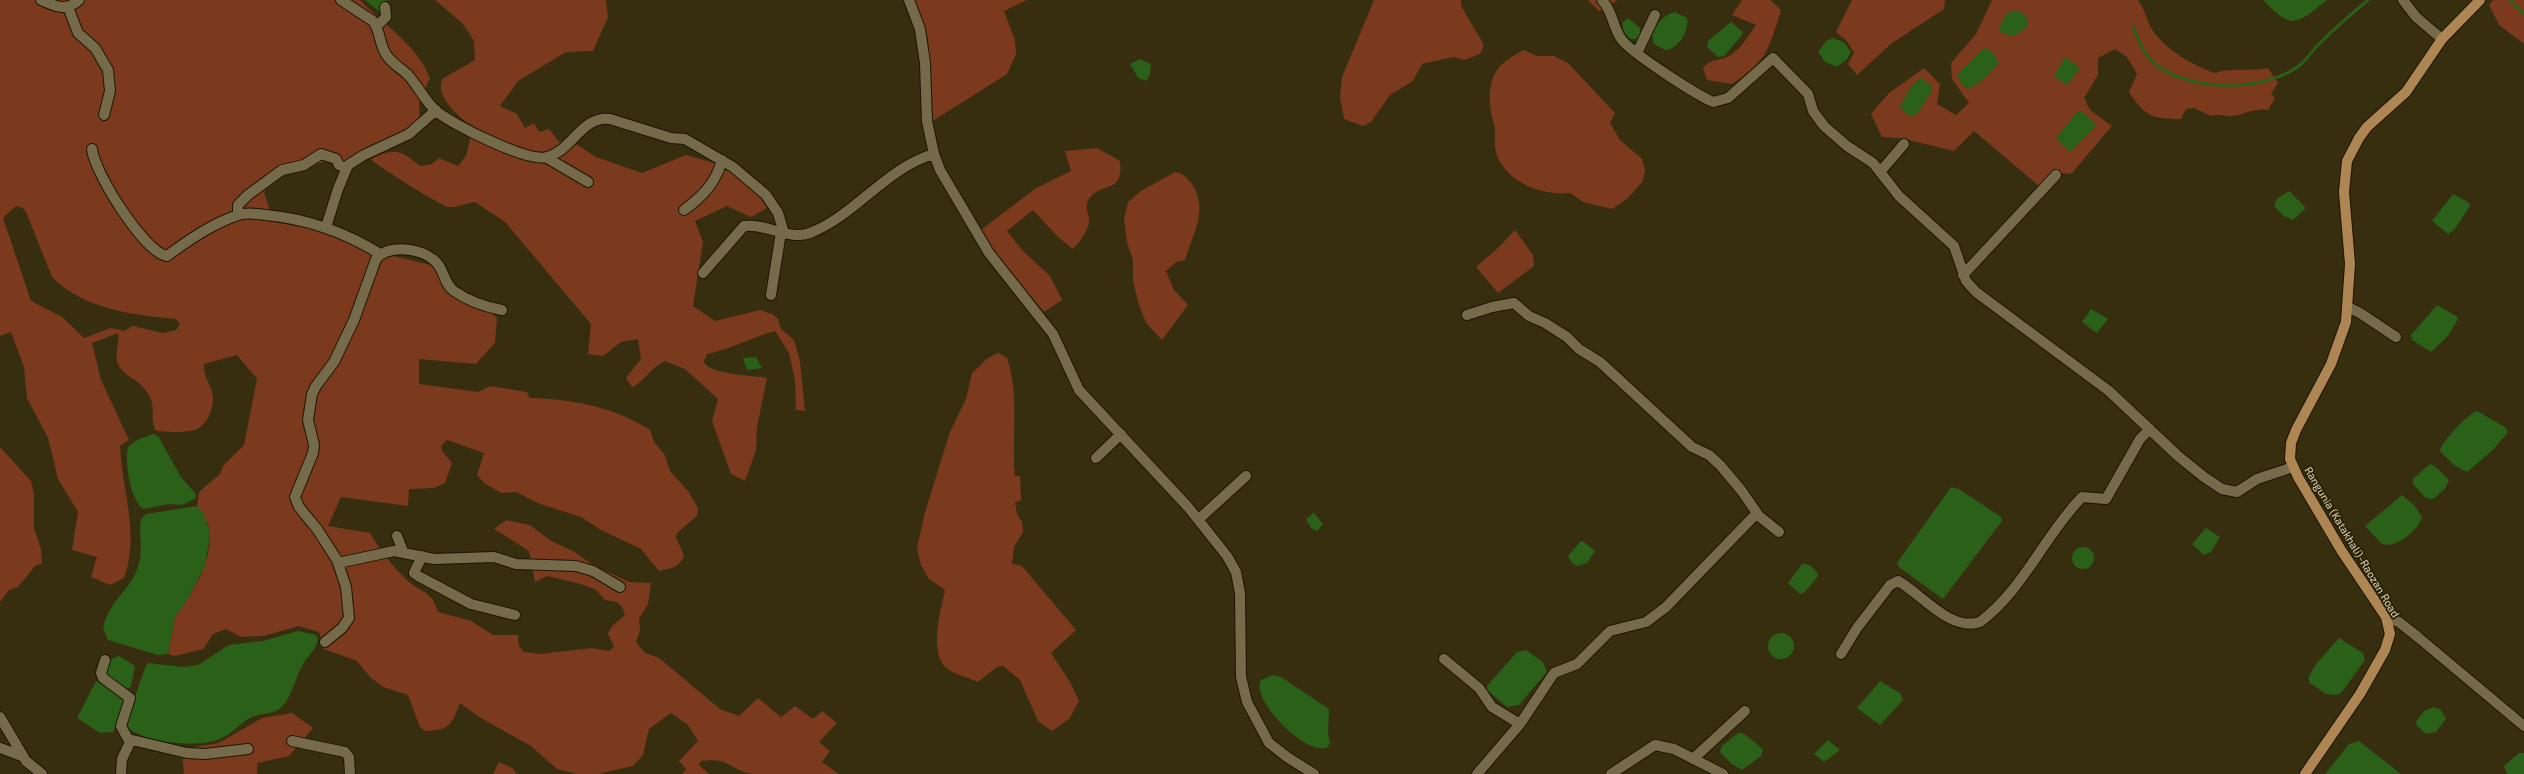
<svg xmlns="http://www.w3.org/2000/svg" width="2524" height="774" viewBox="0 0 2524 774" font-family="'Exo 2',sans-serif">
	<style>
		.green { fill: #7b3a1d; fill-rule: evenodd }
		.water { fill: #2b6018 }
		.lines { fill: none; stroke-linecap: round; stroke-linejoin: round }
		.stream { stroke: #2b6018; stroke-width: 3 }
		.minor-casing { stroke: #1e1500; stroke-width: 12 }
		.major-casing { stroke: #1e1500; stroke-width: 12 }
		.minor { stroke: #756b4b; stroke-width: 10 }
		.major { stroke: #ad8653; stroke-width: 10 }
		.labels { text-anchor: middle; stroke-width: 4; stroke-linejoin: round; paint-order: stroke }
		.street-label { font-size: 11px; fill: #dad4c3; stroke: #2d2305 }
	</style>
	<rect width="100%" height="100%" fill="#372d0f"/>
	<path class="green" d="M 0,0 L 360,0 C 384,25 417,45 430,78 L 419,103 L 420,123 L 344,164 L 328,160 L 294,173 L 273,176 L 264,193 L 274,222 L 323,231 L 373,251 L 431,265 L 456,286 L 480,302 L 497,318 L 495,343 L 476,364 L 419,359 L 419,384 L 478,392 L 490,386 L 527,392 L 530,398 C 572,399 614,407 650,430 L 654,442 L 665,455 L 670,471 L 688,491 L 698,508 L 697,516 L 677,533 L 676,538 L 684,555 C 680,568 671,568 659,571 L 641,549 L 601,530 L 581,517 L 540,504 L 516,492 L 501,493 L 484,483 L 477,475 L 484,453 L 447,440 L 441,446 L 442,451 L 452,463 L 445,483 L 434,488 L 409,489 L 408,506 L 341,497 L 328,526 L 370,533 C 380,550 392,566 407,580 C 422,594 431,589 438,612 L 471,621 L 493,635 L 518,635 L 519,646 L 524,652 L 540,654 L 592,648 L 609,651 L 614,647 L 608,634 L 612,626 L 625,615 L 622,607 L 617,602 L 605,600 L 595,589 L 577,583 L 547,576 L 535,582 L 529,551 L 494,529 L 506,520 L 530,525 L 551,541 L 573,551 L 593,565 L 629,582 L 651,583 L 648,604 L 639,619 L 640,630 L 636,642 L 645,653 L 659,658 L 720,709 L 739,716 L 758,698 L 781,717 L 795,706 L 813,719 L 822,711 L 837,723 L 819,742 L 830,751 L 822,762 L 839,774 C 811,774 781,774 753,774 C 732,772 732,757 701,761 L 699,765 L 709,774 L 682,774 L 686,769 L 679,761 L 698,741 L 688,725 L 671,713 L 649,729 L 643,755 L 633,766 L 598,774 L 577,774 L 557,769 L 531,746 L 479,717 L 460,703 C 451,725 451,730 425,731 L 420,727 L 408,695 L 383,687 L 370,677 L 357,661 L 324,649 L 319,632 L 298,626 L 264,636 L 241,637 L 226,629 L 213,634 L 203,649 L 175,656 L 168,654 L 175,617 L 187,600 L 201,575 L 208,554 L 210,533 L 208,524 L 197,506 L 199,492 L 220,474 L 223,466 L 244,445 L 257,379 L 237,355 L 204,364 C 203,377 212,385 213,397 C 214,407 208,424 197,429 C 189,433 163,433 155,430 C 148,411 160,408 143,387 C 135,378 121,375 117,361 C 115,352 120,341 118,333 L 92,343 L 101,380 L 129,440 L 120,446 C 122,491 140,534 124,578 L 110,585 L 91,577 L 97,557 L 72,550 L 78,512 L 58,479 L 48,438 L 27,398 L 24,367 L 11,332 L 0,336 ZM 16,206 L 23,208 L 26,212 L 52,277 C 83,309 133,315 176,319 L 180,324 L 176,330 L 163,333 L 133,326 L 124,331 L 111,328 L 84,338 L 62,317 L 31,301 L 3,218 Z
		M 435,0 L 606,0 L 608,17 L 593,51 L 566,52 L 518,81 L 500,106 L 517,114 L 525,128 L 534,123 L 539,132 L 549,129 L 559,142 L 568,139 L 596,157 L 642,173 L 686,155 L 721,165 L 754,188 L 767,208 L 751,217 L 727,206 L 695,221 L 703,242 L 693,306 L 715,321 L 760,310 L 772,314 L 778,319 L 781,329 L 794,340 L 800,361 L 805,411 L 796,410 L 795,380 L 789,353 L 775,331 C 751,338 731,349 707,354 L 704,362 C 710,375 752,375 767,378 L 757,427 L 756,450 L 745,481 L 731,474 L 712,421 L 718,399 L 685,369 L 665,361 C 649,369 646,381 632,387 L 626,378 L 641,359 L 638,339 L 621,342 L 603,356 L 588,354 L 591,324 L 505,222 L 475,202 C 467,203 456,208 448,207 C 440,205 374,164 371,159 C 394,148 400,149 420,166 L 432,164 L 439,158 L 458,166 L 466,156 L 473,127 C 460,118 435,98 442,79 L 475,60 L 474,41 L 463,24 Z
		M 914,0 L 1027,0 L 1004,11 L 1015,40 L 1016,54 L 1007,74 L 931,122 L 928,38 Z
		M 1374,0 L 1461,0 L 1461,6 L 1484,45 L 1480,54 L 1464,60 L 1453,57 L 1422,64 L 1413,81 L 1390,95 L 1371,122 L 1363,126 L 1344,119 L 1340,97 L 1342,77 Z
		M 1588,0 L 1618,0 L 1599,11 Z
		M 1742,0 L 1770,0 L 1781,10 C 1769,49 1767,61 1732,84 L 1707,80 L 1703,68 C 1713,57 1718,62 1729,56 C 1740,50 1749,35 1756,25 L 1732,15 Z
		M 1852,0 L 1945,0 L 1944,9 L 1892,43 L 1857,75 L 1848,64 L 1854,53 L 1847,41 L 1836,32 Z
		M 1992,0 L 2138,0 C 2144,8 2146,17 2150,26 C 2162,48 2192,65 2215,73 C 2231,67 2251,72 2268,68 L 2278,83 L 2271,94 L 2275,98 L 2268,110 C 2254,108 2246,114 2233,116 C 2225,117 2220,113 2211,116 L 2194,108 L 2186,109 L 2181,119 C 2153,119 2145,117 2129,92 L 2137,74 L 2127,57 L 2115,49 L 2098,58 L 2098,75 L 2084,98 L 2090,110 L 2112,126 L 2071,174 L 2062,173 L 2045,191 L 1974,131 L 1954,151 L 1900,138 L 1882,137 L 1871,114 L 1889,93 L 1924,68 L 1940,84 L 1937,104 L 1956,115 L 1969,103 L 1952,79 L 1951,63 L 1976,34 Z
		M 2493,0 L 2524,0 L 2524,44 L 2499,25 L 2489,5 Z
		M 1524,50 L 1537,56 L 1554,56 L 1568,63 L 1615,113 L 1610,123 L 1620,140 L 1642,159 L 1645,170 L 1643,181 L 1628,198 L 1612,209 L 1583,202 L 1570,193 C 1543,196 1507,183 1497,155 C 1494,147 1495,140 1495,131 C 1495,125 1492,119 1491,113 C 1487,80 1493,65 1524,50 Z
		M 1097,148 L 1120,161 C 1124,195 1101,181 1089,199 C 1083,206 1090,214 1089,223 C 1087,233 1080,241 1073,249 L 1059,238 L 1033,210 L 1007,231 L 1022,250 L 1050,276 L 1062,300 L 1044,312 L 989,245 L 981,230 L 1036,188 L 1071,171 L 1065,151 Z
		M 1175,172 C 1182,172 1188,179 1192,184 C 1209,211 1193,233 1185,260 L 1176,262 L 1166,271 L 1174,290 L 1188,305 L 1162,340 L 1146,323 L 1138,302 L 1133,281 L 1133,260 L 1127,243 L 1124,219 L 1128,202 L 1141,191 Z
		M 1515,230 L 1533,255 L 1534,266 L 1498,293 L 1476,267 L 1499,247 Z
		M 998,353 L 1007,358 C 1020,396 1011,436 1015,476 L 1020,476 L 1021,500 L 1015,502 L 1017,514 L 1022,522 L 1023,532 L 1014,547 L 1012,564 L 1022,566 L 1076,630 L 1051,653 L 1070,682 L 1079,701 L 1069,719 L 1052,731 L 1038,721 L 1020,680 L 1003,666 L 997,667 L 978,682 C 969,678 957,675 949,670 C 927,656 941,610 945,590 L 929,579 L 921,565 L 917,548 L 925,512 L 950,432 L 966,399 L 972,373 L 988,358 Z
		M 0,447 L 31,481 L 34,494 L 34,528 L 41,549 L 42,563 L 35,566 L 18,587 L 9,590 L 0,602 Z
		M 292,713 L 313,728 L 289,756 L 257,763 L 257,774 L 184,774 L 182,749 L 219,743 L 262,718 Z
		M 499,762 L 512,768 L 517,774 L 493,774 Z"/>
	<path class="water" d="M 365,0 L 388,0 L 379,11 Z
		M 2263,0 L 2327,0 C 2297,24 2292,31 2263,0 Z
		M 2016,10 L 2023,13 L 2028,20 L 2027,27 L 2014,36 L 2001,33 L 1999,29 L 2006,14 Z
		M 1675,12 L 1687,18 C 1689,31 1679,49 1665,50 L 1654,44 L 1652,35 C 1656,23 1664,15 1675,12 Z
		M 1628,18 L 1640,28 L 1640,35 L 1636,39 L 1630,39 L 1624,32 L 1622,23 Z
		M 1731,22 L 1743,32 L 1742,35 L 1724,56 L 1718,57 L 1707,47 L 1708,41 Z
		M 1833,38 L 1844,42 L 1851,52 L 1847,59 L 1837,67 L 1825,62 L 1818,52 L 1826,41 Z
		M 1984,48 L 1992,51 L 1999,63 L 1984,79 L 1969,89 L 1963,86 L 1957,75 Z
		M 2065,57 L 2080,68 L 2067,85 L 2054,76 Z
		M 1140,59 L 1151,64 L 1150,74 L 1147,81 L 1138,78 L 1130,64 Z
		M 1921,78 L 1932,86 L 1932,91 L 1917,114 L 1911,116 L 1905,113 L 1900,106 L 1912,85 Z
		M 2078,111 L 2081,111 L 2096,124 L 2096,126 L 2070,152 L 2056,138 Z
		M 2289,191 L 2306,208 L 2293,220 L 2284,216 L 2274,206 L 2277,199 Z
		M 2453,194 L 2468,202 L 2470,206 L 2454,230 L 2448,234 L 2432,221 Z
		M 2437,305 L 2456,316 L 2458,319 L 2448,336 L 2431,352 L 2412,340 L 2411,335 Z
		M 2091,309 L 2108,319 L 2097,333 L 2082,322 Z
		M 756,357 L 762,368 L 747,370 L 743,358 Z
		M 2477,411 L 2505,427 L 2508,432 L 2494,449 L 2467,472 L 2454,465 L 2440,451 C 2441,442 2468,414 2477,411 Z
		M 153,434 L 158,436 L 181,477 L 195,493 L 196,498 L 182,505 L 169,504 L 144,509 C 131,504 124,460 128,448 C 131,441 146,437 153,434 Z
		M 2430,464 L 2436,467 L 2449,480 L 2445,489 L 2433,499 L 2426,498 L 2413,484 L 2413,479 Z
		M 1951,487 L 1959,489 L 2001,517 L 2002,521 L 1943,599 L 1899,567 L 1897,563 Z
		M 2402,495 L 2415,506 L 2422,517 C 2419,530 2396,549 2382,544 L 2365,526 Z
		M 197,506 L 204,514 L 210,533 L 205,566 L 187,600 L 175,617 L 168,654 L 158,655 L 108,640 L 103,628 C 110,599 130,591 138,567 C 144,547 138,536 141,519 L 146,514 Z
		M 1314,513 L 1323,524 L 1317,531 L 1311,528 L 1306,519 Z
		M 2206,528 L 2220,537 L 2211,552 L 2204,555 L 2192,544 Z
		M 1581,541 L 1584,542 L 1595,551 L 1587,563 L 1577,566 L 1572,563 L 1568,556 Z
		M2072 558a11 11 0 1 1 22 0a11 11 0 1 1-22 0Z
		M 1802,564 C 1809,563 1817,570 1818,576 L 1805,592 L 1800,594 L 1788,583 Z
		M 298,631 L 316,635 C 322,643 309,655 305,661 C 295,676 293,698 279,709 C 271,715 261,713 252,717 C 241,722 233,733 222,738 C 200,749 147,743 128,728 C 126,723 143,669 148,663 L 183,667 L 198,665 L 229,645 L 263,641 Z
		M1768 646a13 13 0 1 1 26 0a13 13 0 1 1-26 0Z
		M 2339,638 L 2363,653 L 2365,660 L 2342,692 L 2337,695 L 2326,694 L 2310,683 L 2308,678 L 2316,664 Z
		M 1526,650 L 1543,662 L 1547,672 L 1519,705 L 1507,707 L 1487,690 L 1487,686 L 1517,652 Z
		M 119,656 L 135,666 L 131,686 L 128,689 L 106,677 C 106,667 108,658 119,656 Z
		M 1273,675 L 1281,677 L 1329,709 L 1328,733 L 1330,744 L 1326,748 C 1300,753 1250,696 1261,680 Z
		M 96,681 L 126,699 L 113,732 L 100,733 L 77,718 Z
		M 1880,681 L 1900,693 L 1903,700 L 1880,725 L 1857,708 Z
		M 2434,707 L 2441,710 L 2446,719 L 2436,732 L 2426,734 L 2417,726 L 2416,722 L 2424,711 Z
		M 1738,733 L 1743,733 L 1763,749 L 1761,756 L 1742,770 L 1732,764 L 1720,752 L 1722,746 Z
		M 1828,740 L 1840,750 L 1824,762 L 1814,754 Z
		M 2359,741 L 2401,774 L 2325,774 L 2349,744 Z
		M 2519,753 L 2524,753 L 2524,774 L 2507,774 L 2504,766 Z"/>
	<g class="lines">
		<path class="stream" d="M 2510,0 L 2524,14
			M 2133,27 C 2139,41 2144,55 2156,65 C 2191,92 2266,92 2300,65 C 2307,59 2312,51 2318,45 C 2334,29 2351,14 2368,0"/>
		<g class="minor-casing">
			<path id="minor" d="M 41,0 C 54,6 67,12 79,0
				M 341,0 L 373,21 C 381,31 379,47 388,57 C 393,64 402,69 408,75 C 418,86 425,101 436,111 C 452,124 528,163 547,157 C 572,151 582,115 610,119 L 671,138 L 685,139 L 733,167 L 766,195 L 778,213 L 784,233
				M 909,0 L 920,29 L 925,63 L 927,121 L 934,154 L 940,170 L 989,253 L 1053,334 L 1079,390 L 1188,507 L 1227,556 L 1236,572 L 1240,593 L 1241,677 L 1247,702 L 1269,743 L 1287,757 L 1314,774
				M 1602,0 C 1614,13 1612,27 1622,40 C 1633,54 1695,94 1713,102 L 1728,98 L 1773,58 L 1808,94 L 1813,111 L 1824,126 L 1847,146 L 1873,163 L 1899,196 L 1954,246 L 1966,281 L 1976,292 L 2109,391 L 2178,456 L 2204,477 L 2222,489 L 2237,492 L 2257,479 L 2293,467
				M 2403,0 L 2416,17 L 2442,39
				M 68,7 L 78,33 L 95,48 L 108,70 L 110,91 L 104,115
				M 377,26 L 386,17 L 385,7
				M 1637,53 L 1655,15
				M 92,149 C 94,172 144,252 167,256 C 190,239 212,224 238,215 C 247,212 257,214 266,215 C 307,219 345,232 380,254
				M 547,158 L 588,182
				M 1880,172 L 1904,144
				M 684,210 C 702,197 716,183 722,160
				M 238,215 L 238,205 L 248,195 L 282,170 L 304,165 L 321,154 L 336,159 L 339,165 L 346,168
				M 326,227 L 338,189 L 348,165 L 364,155 L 409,134 L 436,110
				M 703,273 L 744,226 C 766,223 790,241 810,233 C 856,215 887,167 934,154
				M 1963,275 L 2056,175
				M 771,295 L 781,232
				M 2348,307 L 2360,313 L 2396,337
				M 1467,315 L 1492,307 L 1514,303 L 1529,316 L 1545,323 L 1567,337 L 1579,349 L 1600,362 L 1692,447 L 1709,455 L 1720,465 L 1741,490 L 1759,516 L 1779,532
				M 1096,458 L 1121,434
				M 1199,519 L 1246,476
				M 397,536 L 403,551
				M 422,556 L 414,573 L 420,577 L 471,604 L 515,615
				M 338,563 L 394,551 L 434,559 L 494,557 L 516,564 L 576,566 L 593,571 L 620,587
				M 2386,617 L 2399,622 L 2419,638 L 2524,726
				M 325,642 L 342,628 L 349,618 L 346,587 L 337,560 L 317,529 L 299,507 L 295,497 L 313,453 L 314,445 L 308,420 L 312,394 L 316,386 L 334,362 L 354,320 L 376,259 C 389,244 421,248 435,261 C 445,270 443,283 454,291 C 468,301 486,307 502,310
				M 1841,654 L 1857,628 L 1890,585 L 1898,581 C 1922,594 1950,632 1980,622 C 2024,589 2044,536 2082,497 L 2106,499 L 2140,439 L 2150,429
				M 1444,659 L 1479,688 L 1492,707 L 1520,724
				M 105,660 L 101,673 L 103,678 L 130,698 L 121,726 L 128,739 L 187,753 L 205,754 L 248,749
				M 0,717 L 26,761 L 42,774
				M 292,741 L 345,752 L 349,757 L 350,774
				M 0,748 L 22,756
				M 1693,759 L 1745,711
				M 121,774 L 122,759 L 131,740
				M 1477,774 L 1520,724 L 1554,673 L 1577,664 L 1610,631 L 1646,622 L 1666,607 L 1757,513
				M 1611,774 L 1655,745 L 1674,749 L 1723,774"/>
		</g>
		<g class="major-casing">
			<path id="major" d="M 2305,774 L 2360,694 L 2385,650 L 2390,634 L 2386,617 L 2341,550 L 2298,477 L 2290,459 L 2291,443 L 2296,430 L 2331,364 L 2346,322 L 2350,264 L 2344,192 L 2347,161 L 2359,138 L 2367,127 L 2406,92 L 2442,39 L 2480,0"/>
		</g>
		<use href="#minor" class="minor"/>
		<use href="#major" class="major"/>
	</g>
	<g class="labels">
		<g class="street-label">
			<text transform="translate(2352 542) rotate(59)" y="4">Rangunia (Katakhali)-Raozan Road</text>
		</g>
	</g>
</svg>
